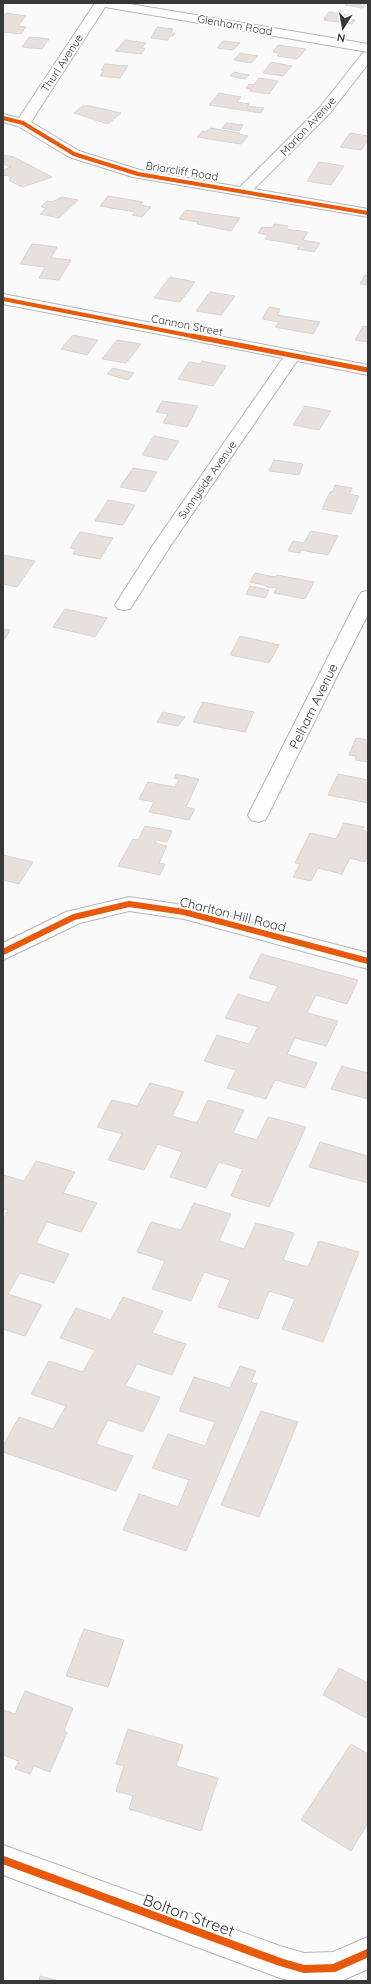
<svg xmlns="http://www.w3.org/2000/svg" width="371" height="1984" viewBox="0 0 371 1984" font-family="Quicksand,sans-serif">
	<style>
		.building { fill: #e8e0dd; stroke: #d6d5d4 }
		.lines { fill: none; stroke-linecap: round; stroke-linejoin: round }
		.minor-casing { stroke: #b6b5b7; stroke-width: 2 }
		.minor { fill: #fefefe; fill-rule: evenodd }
		.cycleway-far3-casing { stroke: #fff; stroke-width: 5.5 }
		.cycleway-far2-casing { stroke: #fff; stroke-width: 7 }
		.cycleway-far1-casing { stroke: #fff; stroke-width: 8 }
		.cycleway-casing { stroke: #fff; stroke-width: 10 }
		.cycleway-far3 { stroke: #e8590c; stroke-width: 4 }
		.cycleway-far2 { stroke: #e8590c; stroke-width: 5 }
		.cycleway-far1 { stroke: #e8590c; stroke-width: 6 }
		.cycleway { stroke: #e8590c; stroke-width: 8 }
		.labels { text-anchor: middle; stroke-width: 4; stroke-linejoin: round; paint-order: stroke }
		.far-street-label { font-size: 11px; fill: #393839; stroke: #fff }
		.street-label { font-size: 13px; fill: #393839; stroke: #fff }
		.near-street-label { font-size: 16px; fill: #393839; stroke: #fff }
	</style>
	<rect width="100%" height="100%" fill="#fbfafb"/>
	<path class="building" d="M 347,3 L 366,3 L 362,8 L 345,5 Z
		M 329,12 L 352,16 L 349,19 L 355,20 L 352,24 L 324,20 L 326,19 L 324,18 Z
		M 6,13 L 26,16 L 18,26 L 26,27 L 21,34 L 3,32 L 3,17 Z
		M 157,27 L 173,29 L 171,33 L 175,33 L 173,36 L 170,36 L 168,40 L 151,38 Z
		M 29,37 L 49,39 L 42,49 L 22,47 Z
		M 125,40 L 146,43 L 142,48 L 145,49 L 141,54 L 115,51 Z
		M 223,41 L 240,43 L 233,50 L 217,48 Z
		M 278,45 L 306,49 L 297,59 L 277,56 L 280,53 L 273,52 Z
		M 240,53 L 258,56 L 251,63 L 234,60 Z
		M 271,62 L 292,66 L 283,76 L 263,73 Z
		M 105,64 L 128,66 L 120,78 L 100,76 L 104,70 L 101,70 Z
		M 234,72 L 249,75 L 245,79 L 230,76 Z
		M 259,78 L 278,81 L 269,94 L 250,91 L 251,89 L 246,88 L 249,84 L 254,85 Z
		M 219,93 L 241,97 L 237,102 L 249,104 L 247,106 L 264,108 L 261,113 L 209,105 Z
		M 82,106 L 90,106 L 121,113 L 108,124 L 74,113 Z
		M 226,123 L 243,125 L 239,131 L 222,128 Z
		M 210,128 L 240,133 L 239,134 L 248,136 L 241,144 L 197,137 L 202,131 L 206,132 Z
		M 350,133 L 368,136 L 368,140 L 361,150 L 340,147 Z
		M 3,155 L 14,157 L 52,177 L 23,187 L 20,186 L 9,180 L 12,178 L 6,175 L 3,176 L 3,170 L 11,167 L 3,164 Z
		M 319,162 L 344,166 L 331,185 L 307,181 Z
		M 108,196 L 143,202 L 140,205 L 151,207 L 142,217 L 132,215 L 135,212 L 100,206 Z
		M 62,197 L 78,200 L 59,218 L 40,214 L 46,208 L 41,207 L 47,201 L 52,202 Z
		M 186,210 L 240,218 L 231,231 L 197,224 L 198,222 L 179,219 Z
		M 274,224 L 288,226 L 286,229 L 308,232 L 303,240 L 320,243 L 314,252 L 297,249 L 300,245 L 265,239 L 268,235 L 258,233 L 262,227 L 272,228 Z
		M 32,244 L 57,247 L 51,258 L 71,260 L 59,280 L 39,278 L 45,267 L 20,264 Z
		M 365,275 L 368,276 L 368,285 L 360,284 Z
		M 170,277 L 195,282 L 180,302 L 154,298 Z
		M 210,292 L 235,296 L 221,315 L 196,311 Z
		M 269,307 L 280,309 L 277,315 L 320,322 L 313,334 L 275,327 L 279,322 L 262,319 Z
		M 363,326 L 368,327 L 368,342 L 355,340 Z
		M 73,335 L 98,340 L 87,355 L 61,349 Z
		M 117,340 L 141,344 L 126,363 L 102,359 Z
		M 202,361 L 226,366 L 213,386 L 178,379 L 189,362 L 200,364 Z
		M 113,368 L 134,373 L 128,380 L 107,374 Z
		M 162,401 L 198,406 L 187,427 L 163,423 L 168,414 L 156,412 Z
		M 305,406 L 331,411 L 319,430 L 293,425 Z
		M 154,436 L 179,441 L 167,460 L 142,455 Z
		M 274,460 L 303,464 L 299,475 L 269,471 Z
		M 133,468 L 157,472 L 145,492 L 120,487 Z
		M 335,485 L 352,488 L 349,494 L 359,496 L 351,514 L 322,509 L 330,492 L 333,491 Z
		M 108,500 L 135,505 L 123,525 L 95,521 Z
		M 311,531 L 338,536 L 328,555 L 301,550 L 300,553 L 288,551 L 293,541 L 304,543 Z
		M 80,532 L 113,538 L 100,559 L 73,554 L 76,549 L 70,548 Z
		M 3,555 L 35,561 L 17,587 L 3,584 Z
		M 255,573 L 275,577 L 277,575 L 314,582 L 305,599 L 274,593 L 277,587 L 269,588 L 264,585 L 250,582 Z
		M 250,586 L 269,590 L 265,598 L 246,594 Z
		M 65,609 L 107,618 L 95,637 L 53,627 Z
		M 3,629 L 10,630 L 3,642 Z
		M 240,636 L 279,645 L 269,663 L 230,655 Z
		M 203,702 L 254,712 L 245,732 L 193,722 Z
		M 163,712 L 185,717 L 178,726 L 157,722 Z
		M 356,738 L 368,740 L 368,762 L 355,760 L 356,756 L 349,755 Z
		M 176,774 L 199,779 L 186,807 L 195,809 L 189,820 L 149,812 L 154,802 L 139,799 L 148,782 L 175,787 L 179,779 L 174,778 Z
		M 338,774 L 368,780 L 368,803 L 328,795 Z
		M 344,823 L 364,827 L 362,830 L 368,832 L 368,855 L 365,862 L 350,858 L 342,874 L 318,868 L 311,881 L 293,877 L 300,864 L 295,863 L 310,833 L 336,839 Z
		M 145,826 L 172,831 L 167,842 L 156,840 L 155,843 L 167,846 L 159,863 L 165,864 L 160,875 L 118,866 L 133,839 L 138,840 Z
		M 3,855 L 33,862 L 19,884 L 3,880 Z
		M 261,954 L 358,980 L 347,1004 L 316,995 L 307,1013 L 338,1021 L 326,1046 L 295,1038 L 287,1054 L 317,1063 L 305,1088 L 275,1080 L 266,1099 L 227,1088 L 236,1070 L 204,1061 L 217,1035 L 249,1044 L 258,1027 L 225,1018 L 238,994 L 269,1003 L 278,986 L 249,978 Z
		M 342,1066 L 368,1073 L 368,1099 L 331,1089 Z
		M 150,1083 L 184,1092 L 172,1116 L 197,1123 L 208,1100 L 244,1110 L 233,1133 L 257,1140 L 268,1117 L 306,1127 L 269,1207 L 231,1196 L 243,1169 L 219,1162 L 206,1188 L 170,1177 L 182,1152 L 158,1144 L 144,1170 L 108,1160 L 122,1134 L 97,1127 L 112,1100 L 137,1106 Z
		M 320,1142 L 368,1156 L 368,1183 L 309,1167 Z
		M 36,1161 L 75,1172 L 63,1193 L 97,1203 L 81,1232 L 47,1222 L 36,1243 L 69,1254 L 54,1283 L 20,1273 L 8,1294 L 42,1305 L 25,1336 L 3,1329 L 3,1219 L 8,1210 L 3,1209 L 3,1175 L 24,1181 Z
		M 194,1203 L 231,1214 L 219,1241 L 244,1249 L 256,1223 L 294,1233 L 283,1260 L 308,1267 L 319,1241 L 359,1252 L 323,1342 L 282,1329 L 295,1299 L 269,1291 L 258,1319 L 218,1307 L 230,1280 L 204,1272 L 191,1301 L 152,1289 L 165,1261 L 137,1252 L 151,1222 L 181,1230 Z
		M 123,1297 L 163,1311 L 152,1333 L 186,1344 L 172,1375 L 137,1364 L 125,1386 L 160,1397 L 143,1432 L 108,1420 L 96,1444 L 133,1456 L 116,1491 L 3,1452 L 3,1446 L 19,1417 L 53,1429 L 66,1406 L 31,1394 L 49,1361 L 83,1372 L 95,1350 L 60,1338 L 76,1308 L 111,1320 Z
		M 240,1366 L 256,1371 L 251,1382 L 257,1384 L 186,1551 L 123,1530 L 139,1494 L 178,1507 L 189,1480 L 152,1468 L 168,1434 L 205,1446 L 215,1422 L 179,1411 L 194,1377 L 230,1388 Z
		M 261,1411 L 298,1422 L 259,1517 L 221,1505 Z
		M 84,1629 L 124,1640 L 108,1687 L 66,1676 Z
		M 339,1668 L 368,1683 L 368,1715 L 366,1718 L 323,1695 Z
		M 25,1691 L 73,1708 L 64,1730 L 67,1733 L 50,1772 L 34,1766 L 30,1774 L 15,1769 L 19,1761 L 3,1755 L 3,1710 L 15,1714 Z
		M 128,1729 L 183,1745 L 176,1766 L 218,1778 L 201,1831 L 129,1809 L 133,1796 L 116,1791 L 124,1766 L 116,1764 Z
		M 351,1744 L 368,1754 L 368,1823 L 351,1851 L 301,1820 Z
		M 40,1976 L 59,1981 L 39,1981 Z"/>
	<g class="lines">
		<g class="minor-casing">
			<path id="minor" d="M 95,3 L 124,3 L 368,44 L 368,52 L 105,7 L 31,122 L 79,151 L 140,170 L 240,187 L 320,107 L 363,53 L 368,52 L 368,64 L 330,113 L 254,189 L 368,209 L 368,217 L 133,177 L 69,157 L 18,126 L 3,122 L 3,114 L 19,118 Z
				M 3,294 L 368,365 L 368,375 L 297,361 L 171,545 L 130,609 L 124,610 L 118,609 L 115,605 L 153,545 L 283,358 L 3,304 Z
				M 368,591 L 368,614 L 268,815 L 265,820 L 258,822 L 251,820 L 248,815 L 359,596 L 362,592 Z
				M 129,897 L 184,905 L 368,953 L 368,969 L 184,919 L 129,911 L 80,923 L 3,960 L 3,943 L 66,912 Z
				M 3,1845 L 280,1946 L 304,1953 L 333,1952 L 368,1937 L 368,1969 L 341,1981 L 291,1981 L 280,1978 L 3,1875 Z"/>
		</g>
		<use href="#minor" class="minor"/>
		<g class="cycleway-far3-casing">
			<path id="cycleway-far3" d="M 3,118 L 23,123 L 74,154 L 138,174 L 368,213
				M 3,299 L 197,337"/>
		</g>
		<g class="cycleway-far2-casing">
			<path id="cycleway-far2" d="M 192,336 L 368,370"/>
		</g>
		<g class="cycleway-far1-casing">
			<path id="cycleway-far1" d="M 3,952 L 74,917 L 129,904 L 184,912 L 368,961"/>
		</g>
		<g class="cycleway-casing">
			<path id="cycleway" d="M 3,1860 L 280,1962 L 304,1969 L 334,1968 L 368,1953"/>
		</g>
		<use href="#cycleway-far3" class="cycleway-far3"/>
		<use href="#cycleway-far2" class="cycleway-far2"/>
		<use href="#cycleway-far1" class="cycleway-far1"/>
		<use href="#cycleway" class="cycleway"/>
	</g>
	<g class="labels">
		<g class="far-street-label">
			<text transform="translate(235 25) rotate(10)" y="4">Glenham Road</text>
			<text transform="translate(62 63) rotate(-57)" y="4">Thurl Avenue</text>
			<text transform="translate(308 126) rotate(-47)" y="4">Marion Avenue</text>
			<text transform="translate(182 171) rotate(9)" y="4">Briarcliff Road</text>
			<text transform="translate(187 325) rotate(11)" y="4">Cannon Street</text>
			<text transform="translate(207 480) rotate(-55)" y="4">Sunnyside Avenue</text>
		</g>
		<g class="street-label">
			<text transform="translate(313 706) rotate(-64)" y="5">Pelham Avenue</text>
			<text transform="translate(233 914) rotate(14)" y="5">Charlton Hill Road</text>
		</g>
		<g class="near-street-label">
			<text transform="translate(189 1915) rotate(20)" y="6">Bolton Street</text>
		</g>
	</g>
	<rect width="371" height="1984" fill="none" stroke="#393839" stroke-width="8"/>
	<g transform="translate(343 28) rotate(191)" stroke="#ffffff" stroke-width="3" paint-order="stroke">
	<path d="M0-3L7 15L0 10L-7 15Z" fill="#393839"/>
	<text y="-6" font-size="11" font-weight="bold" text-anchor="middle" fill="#393839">N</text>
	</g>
</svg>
